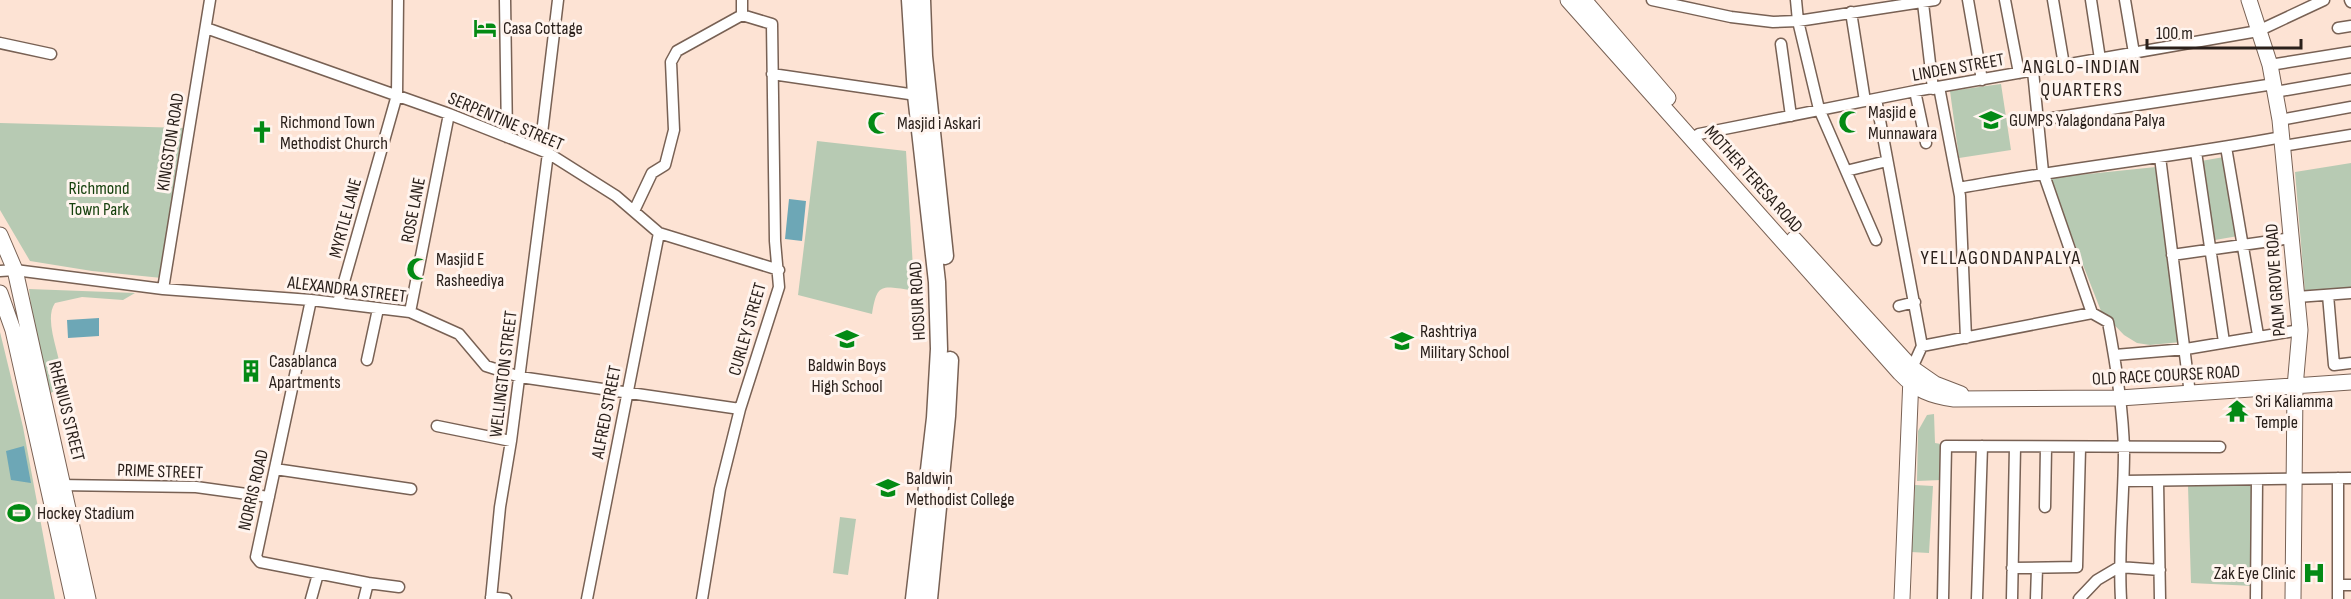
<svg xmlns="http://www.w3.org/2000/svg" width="2351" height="599" viewBox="0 0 2351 599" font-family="'Sofia Sans Condensed',sans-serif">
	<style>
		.green { fill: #b7cab3 }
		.water { fill: #6da7b6 }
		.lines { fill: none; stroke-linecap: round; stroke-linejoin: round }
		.street-casing { stroke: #786154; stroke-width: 13 }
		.secondary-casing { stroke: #786154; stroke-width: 17 }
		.primary-casing { stroke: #786154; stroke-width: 19 }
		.street { stroke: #fff; stroke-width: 10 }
		.secondary { stroke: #fff; stroke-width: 15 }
		.primary { stroke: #fff; stroke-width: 16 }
		.labels { text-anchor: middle; stroke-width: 6; stroke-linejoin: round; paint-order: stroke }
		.poi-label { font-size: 18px; fill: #2a201b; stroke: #fff4ee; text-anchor: start }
		.street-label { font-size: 18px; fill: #2a201b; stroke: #fff4ee }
		.park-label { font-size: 18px; fill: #16410d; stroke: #fff4ee }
		.neighbourhood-label { font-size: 20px; letter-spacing: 1.5px; fill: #2a201b; stroke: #fff4ee }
	</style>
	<rect width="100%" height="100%" fill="#fde3d4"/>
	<path class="green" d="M 2001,84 L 2011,150 L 1959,158 L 1950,91 Z
		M 0,123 L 185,128 L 162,278 L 92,271 L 30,261 L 0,210 Z
		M 817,141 L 906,151 L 913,268 L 910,290 C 881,286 877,283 872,314 L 798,295 Z
		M 2224,157 L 2238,236 L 2215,240 L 2201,161 Z
		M 2351,163 L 2351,288 L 2305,292 L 2295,172 Z
		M 2156,167 L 2181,342 L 2150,345 L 2137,343 L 2124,335 L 2101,311 L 2049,178 Z
		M 29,289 L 135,293 L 123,300 L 82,297 L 55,303 C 42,322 64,360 62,385 L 51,393 L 34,332 Z
		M 0,332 L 23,427 L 55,599 L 0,599 Z
		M 1934,414 L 1935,443 L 1941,444 L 1941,480 L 1917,481 L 1918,431 L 1927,415 Z
		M 2252,484 L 2253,586 L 2191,583 L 2188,486 Z
		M 1915,485 L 1933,486 L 1929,553 L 1911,552 Z
		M 840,517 L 856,519 L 848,575 L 833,573 Z"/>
	<path class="water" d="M 789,199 L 806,201 L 802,241 L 785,239 Z
		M 99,318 L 99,336 L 68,338 L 67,320 Z
		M 24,446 L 31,483 L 11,480 L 6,451 Z"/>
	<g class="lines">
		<g class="street-casing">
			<path id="street" d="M 505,0 L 507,137
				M 1652,0 L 1731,17 L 1773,22 L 1798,21 L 1935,0
				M 1796,0 L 1798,21 L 1819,109 L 1876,240
				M 1968,0 L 1982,80
				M 2005,0 L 2019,73
				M 2053,0 L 2064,65
				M 2091,0 L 2100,59
				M 2125,0 L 2134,53
				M 2350,0 L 2351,2
				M 1923,3 L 1933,89
				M 1851,12 L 1865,101
				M 742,15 L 742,0
				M 206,28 L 449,114 L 548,153 L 616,196 L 659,233 L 779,270
				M 2338,28 L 2351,26
				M 0,43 L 51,54
				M 1781,44 L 1791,116
				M 2270,65 L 2351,52
				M 2033,71 L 2043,172 L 2092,313 L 2108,322 C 2116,364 2123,408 2124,451 C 2124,500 2118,550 2121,599
				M 772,74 L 916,95
				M 1939,87 L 1960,196 L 1966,338
				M 1915,91 L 1926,143
				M 2275,92 L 2351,79
				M 1876,99 L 1922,346 L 1912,368
				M 2039,120 L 2274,84
				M 2280,120 L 2351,107
				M 1691,139 L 1699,134 L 1915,91 L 2258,31 L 2324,0
				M 2283,146 L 2351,135
				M 2226,147 L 2258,335
				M 540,150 L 558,0
				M 2196,152 L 2224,342
				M 2160,157 L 2190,394
				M 1846,171 L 1887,161
				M 1959,188 C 2066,168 2175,157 2282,137
				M 634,211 L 652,173 L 665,165 L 674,130 L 671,62 L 677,51 L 742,15
				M 2172,255 L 2292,238
				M 0,271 L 15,270 L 163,289 L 311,300 L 410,312 L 459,334 L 486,366 L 520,377 L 740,409
				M 163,289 L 210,0
				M 2328,295 L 2334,365 L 2351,363
				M 2297,297 L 2351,293
				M 311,300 L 256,557 L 260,562 L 368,583 L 364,599
				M 338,303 L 397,95 L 398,0
				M 1899,306 L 1915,302
				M 410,312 L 449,114
				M 1922,346 L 2092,313
				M 2115,355 L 2186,349 L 2300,330
				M 367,360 L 378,309
				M 437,426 L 511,441
				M 275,469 L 411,489
				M 2124,481 L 2351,478
				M 2158,481 L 2160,599
				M 58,485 L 196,487 L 269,497
				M 2045,507 L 2046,447
				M 2012,568 L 2077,567 L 2080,448
				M 368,583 L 399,587
				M 2338,585 L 2351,585
				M 491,597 L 506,599
				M 311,599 L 318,574
				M 491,599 L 500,507 L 511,441 L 548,153
				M 587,599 L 659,233
				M 702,599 L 720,489 L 740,409 L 779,287 L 775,241 L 772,24 L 742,15
				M 1943,599 L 1946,446 L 2220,447
				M 1977,599 L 1982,446
				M 2012,599 L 2015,447
				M 2036,599 L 2037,568
				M 2079,599 L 2097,580 L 2119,567 L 2160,570
				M 2256,599 L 2257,480
				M 2338,599 L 2338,478"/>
		</g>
		<g class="secondary-casing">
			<path id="secondary" d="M 1568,0 L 1900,373 C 1916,390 1931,396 1954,399 L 2120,398 L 2351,382
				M 1584,0 L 1668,98
				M 2249,0 L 2270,65 L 2280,120 L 2300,330 L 2295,387 L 2293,599
				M 0,235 L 15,270 L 88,599
				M 1794,239 L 1912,368 L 1935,384 L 1961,394
				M 0,293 L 13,330 L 73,599
				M 1902,599 L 1911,377"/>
		</g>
		<g class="primary-casing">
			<path id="primary" d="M 910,0 L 916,95 L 937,282 L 939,349 L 935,418 L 914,599
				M 922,0 L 924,56 L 945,256
				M 929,599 L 947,416 L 950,360"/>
		</g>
		<use href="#street" class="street"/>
		<use href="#secondary" class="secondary"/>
		<use href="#primary" class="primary"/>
	</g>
	<defs>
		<g id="hotel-bare" transform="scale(1.8)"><path d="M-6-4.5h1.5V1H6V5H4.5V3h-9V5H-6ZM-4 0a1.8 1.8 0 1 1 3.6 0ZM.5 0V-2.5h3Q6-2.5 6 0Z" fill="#038a14" stroke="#fff4ee" stroke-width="2.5" paint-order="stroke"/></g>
		<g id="school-bare" transform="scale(1.8)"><path d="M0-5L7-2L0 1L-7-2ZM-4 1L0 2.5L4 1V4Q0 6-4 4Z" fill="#038a14" stroke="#fff4ee" stroke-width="2.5" paint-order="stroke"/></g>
		<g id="mosque-bare" transform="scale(1.8)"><path d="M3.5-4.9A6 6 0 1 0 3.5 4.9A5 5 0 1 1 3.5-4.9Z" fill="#038a14" stroke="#fff4ee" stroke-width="2.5" paint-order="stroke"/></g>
		<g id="church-bare" transform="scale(1.8)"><path d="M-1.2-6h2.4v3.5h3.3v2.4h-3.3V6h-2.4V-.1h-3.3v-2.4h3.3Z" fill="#038a14" stroke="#fff4ee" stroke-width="2.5" paint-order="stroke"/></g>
		<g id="building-bare" transform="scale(1.8)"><path d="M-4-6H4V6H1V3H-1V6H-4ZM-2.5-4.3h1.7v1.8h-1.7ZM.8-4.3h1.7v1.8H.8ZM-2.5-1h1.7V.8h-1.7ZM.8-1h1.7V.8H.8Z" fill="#038a14" stroke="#fff4ee" stroke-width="2.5" paint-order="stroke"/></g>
		<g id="temple-bare" transform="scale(1.8)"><path d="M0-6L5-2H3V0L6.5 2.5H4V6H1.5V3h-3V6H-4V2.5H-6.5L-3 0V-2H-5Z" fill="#038a14" stroke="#fff4ee" stroke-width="2.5" paint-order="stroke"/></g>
		<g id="university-bare" transform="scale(1.8)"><path d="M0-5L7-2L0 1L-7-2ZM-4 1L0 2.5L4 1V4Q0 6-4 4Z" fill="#038a14" stroke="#fff4ee" stroke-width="2.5" paint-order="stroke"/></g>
		<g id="stadium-bare" transform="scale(1.8)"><path d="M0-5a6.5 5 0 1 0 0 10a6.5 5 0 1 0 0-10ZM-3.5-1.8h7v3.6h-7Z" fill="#038a14" stroke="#fff4ee" stroke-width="2.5" paint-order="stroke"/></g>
		<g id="hospital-bare" transform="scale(1.8)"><path d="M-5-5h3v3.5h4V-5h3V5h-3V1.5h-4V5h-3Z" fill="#038a14" stroke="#fff4ee" stroke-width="2.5" paint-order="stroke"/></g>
	</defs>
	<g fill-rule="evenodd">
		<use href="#hotel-bare" x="485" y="28"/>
		<use href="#school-bare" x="1991" y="120"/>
		<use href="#mosque-bare" x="1850" y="122"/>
		<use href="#mosque-bare" x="879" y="123"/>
		<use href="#church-bare" x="262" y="132"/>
		<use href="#mosque-bare" x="418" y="269"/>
		<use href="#school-bare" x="847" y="339"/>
		<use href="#school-bare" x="1402" y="341"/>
		<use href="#building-bare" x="251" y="371"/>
		<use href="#temple-bare" x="2237" y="411"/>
		<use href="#university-bare" x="888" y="488"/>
		<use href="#stadium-bare" x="19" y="513"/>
		<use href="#hospital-bare" x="2314" y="573"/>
	</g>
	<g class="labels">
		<g class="poi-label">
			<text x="503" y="34">Casa Cottage</text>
			<text x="1868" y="118">Masjid e<tspan x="1868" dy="21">Munnawara</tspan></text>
			<text x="2009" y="126">GUMPS Yalagondana Palya</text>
			<text x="280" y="128">Richmond Town<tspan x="280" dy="21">Methodist Church</tspan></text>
			<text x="897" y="129">Masjid i Askari</text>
			<text x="436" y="265">Masjid E<tspan x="436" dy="21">Rasheediya</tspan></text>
			<text x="1420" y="337">Rashtriya<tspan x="1420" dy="21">Military School</tspan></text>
			<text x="269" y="367">Casablanca<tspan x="269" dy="21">Apartments</tspan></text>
			<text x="847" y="371" text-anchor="middle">Baldwin Boys<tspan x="847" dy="21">High School</tspan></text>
			<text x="2255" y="407">Sri Kaliamma<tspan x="2255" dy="21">Temple</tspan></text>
			<text x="906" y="484">Baldwin<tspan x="906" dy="21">Methodist College</tspan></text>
			<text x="37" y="519">Hockey Stadium</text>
			<text x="2296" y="579" text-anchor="end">Zak Eye Clinic</text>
		</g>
		<g class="street-label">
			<text transform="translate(1958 67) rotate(-10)" y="6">LINDEN STREET</text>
			<text transform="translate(506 121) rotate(23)" y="6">SERPENTINE STREET</text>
			<text transform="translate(170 142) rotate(-81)" y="6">KINGSTON ROAD</text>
			<text transform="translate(1754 179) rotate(48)" y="6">MOTHER TERESA ROAD</text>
			<text transform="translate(413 210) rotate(-79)" y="6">ROSE LANE</text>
			<text transform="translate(345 218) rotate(-75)" y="6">MYRTLE LANE</text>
			<text transform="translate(2275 280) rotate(-94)" y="6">PALM GROVE ROAD</text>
			<text transform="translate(347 289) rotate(7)" y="6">ALEXANDRA STREET</text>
			<text transform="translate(917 301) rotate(-93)" y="6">HOSUR ROAD</text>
			<text transform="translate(747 329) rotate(-74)" y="6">CURLEY STREET</text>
			<text transform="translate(503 374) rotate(-83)" y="6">WELLINGTON STREET</text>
			<text transform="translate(2166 375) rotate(-3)" y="6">OLD RACE COURSE ROAD</text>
			<text transform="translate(67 411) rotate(76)" y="6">RHENIUS STREET</text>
			<text transform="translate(606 412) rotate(-79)" y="6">ALFRED STREET</text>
			<text transform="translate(160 471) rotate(2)" y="6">PRIME STREET</text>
			<text transform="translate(253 490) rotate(-77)" y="6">NORRIS ROAD</text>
		</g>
		<g class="park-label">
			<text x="99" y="194">Richmond<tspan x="99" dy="21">Town Park</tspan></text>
		</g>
		<g class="neighbourhood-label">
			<text x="2082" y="73">ANGLO-INDIAN<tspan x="2082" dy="23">QUARTERS</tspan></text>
			<text x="2001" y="264">YELLAGONDANPALYA</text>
		</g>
	</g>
	<path d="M2147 39v9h154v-9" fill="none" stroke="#2a201b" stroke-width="3"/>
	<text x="2156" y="39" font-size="18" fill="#2a201b" stroke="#fff4ee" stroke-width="4.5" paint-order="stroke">100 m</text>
</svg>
